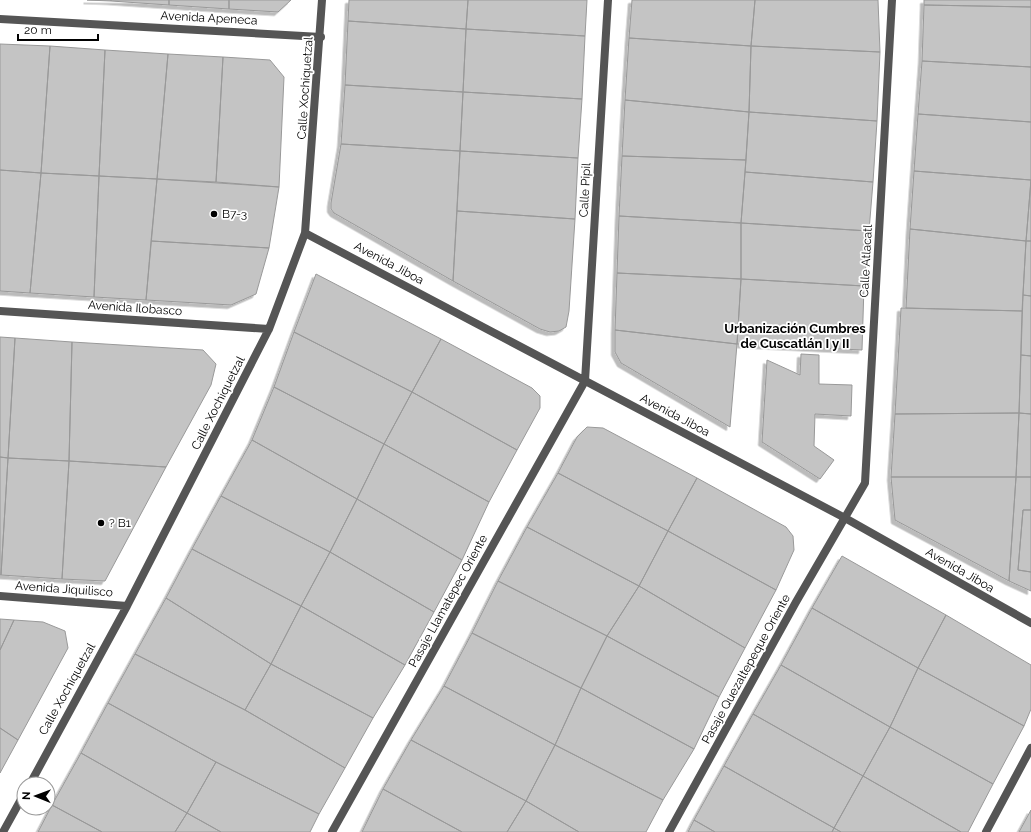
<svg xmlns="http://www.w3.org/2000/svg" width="1031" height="832" viewBox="0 0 1031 832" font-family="Raleway,sans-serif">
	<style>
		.building { fill: #c4c4c4; stroke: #999; filter: url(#shadow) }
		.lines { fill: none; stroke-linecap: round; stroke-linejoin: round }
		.street { stroke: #555; stroke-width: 8 }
		.poi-dot { fill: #000; stroke: #fff; stroke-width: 1.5 }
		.labels { text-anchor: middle; stroke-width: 3.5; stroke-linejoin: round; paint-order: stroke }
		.street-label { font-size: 12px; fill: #000; stroke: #fff }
		.poi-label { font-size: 12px; fill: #000; stroke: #fff; text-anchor: start }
		.neighbourhood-label { font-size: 13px; font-weight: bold; fill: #000; stroke: #fff }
	</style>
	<defs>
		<filter id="shadow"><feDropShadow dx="-3.5" dy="3.5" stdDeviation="0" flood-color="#0004"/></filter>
	</defs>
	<rect width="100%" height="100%" fill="#fff"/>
	<path class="building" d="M 87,0 L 111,0 L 111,1 Z
		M 111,0 L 169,0 L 169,5 L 111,1 Z
		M 169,0 L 229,0 L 229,9 L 169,5 Z
		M 229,0 L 291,0 L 278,12 L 229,9 Z
		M 349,0 L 468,0 L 466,29 L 348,21 Z
		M 468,0 L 587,0 L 585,36 L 466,29 Z
		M 632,0 L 755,0 L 751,46 L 629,38 Z
		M 755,0 L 878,0 L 880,52 L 751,46 Z
		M 924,0 L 1031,0 L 1031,7 L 924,5 Z
		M 924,5 L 1031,7 L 1031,67 L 922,61 Z
		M 348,21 L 466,29 L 463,92 L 345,85 Z
		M 466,29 L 585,36 L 582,99 L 463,92 Z
		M 629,38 L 751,46 L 749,112 L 625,100 Z
		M 0,44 L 50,46 L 41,173 L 0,170 Z
		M 50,46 L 105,50 L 99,176 L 41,173 Z
		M 751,46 L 880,52 L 877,121 L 749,112 Z
		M 105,50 L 168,54 L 157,179 L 99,176 Z
		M 168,54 L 223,57 L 216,182 L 157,179 Z
		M 223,57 L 270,60 L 284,77 L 279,187 L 216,182 Z
		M 922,61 L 1031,67 L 1031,122 L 918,114 Z
		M 345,85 L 463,92 L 460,151 L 341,144 Z
		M 463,92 L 582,99 L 578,158 L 460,151 Z
		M 625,100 L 749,112 L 746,160 L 622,156 Z
		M 749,112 L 877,121 L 873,182 L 745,172 Z
		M 918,114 L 1031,122 L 1031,180 L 914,171 Z
		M 341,144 L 460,151 L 453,281 L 334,213 L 331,209 L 331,203 Z
		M 460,151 L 578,158 L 575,219 L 457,211 Z
		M 622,156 L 746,160 L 741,223 L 619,216 Z
		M 0,170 L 41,173 L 30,293 L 0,291 Z
		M 914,171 L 1031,180 L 1026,241 L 910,229 Z
		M 745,172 L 873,182 L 869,231 L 741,223 Z
		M 41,173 L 99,176 L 94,297 L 30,293 Z
		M 99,176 L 157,179 L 146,300 L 94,297 Z
		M 157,179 L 279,187 L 269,248 L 151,241 Z
		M 1031,180 L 1031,241 L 1026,241 Z
		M 457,211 L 575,219 L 569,311 L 566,327 L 559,331 L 550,332 L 540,329 L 453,281 Z
		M 619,216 L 741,223 L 741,279 L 617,273 Z
		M 741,223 L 869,231 L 864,286 L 741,279 Z
		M 910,229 L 1026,241 L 1022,311 L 906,308 Z
		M 151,241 L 269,248 L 256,294 L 231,305 L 146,300 Z
		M 1026,241 L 1031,241 L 1031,296 L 1023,295 Z
		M 617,273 L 741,279 L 737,344 L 615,330 Z
		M 316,274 L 441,339 L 412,392 L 294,332 Z
		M 741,279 L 864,286 L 862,350 L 737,344 Z
		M 1023,295 L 1031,296 L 1031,356 L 1021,355 Z
		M 901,308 L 1022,311 L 1019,413 L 895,414 Z
		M 615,330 L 737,344 L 730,427 L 621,363 L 615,352 Z
		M 294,332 L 412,392 L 384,444 L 274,387 Z
		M 0,337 L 15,338 L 8,458 L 0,457 Z
		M 15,338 L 72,342 L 69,461 L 8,458 Z
		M 441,339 L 532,388 L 540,396 L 540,408 L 517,450 L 412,392 Z
		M 72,342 L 203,350 L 216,364 L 211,385 L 166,467 L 69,461 Z
		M 801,354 L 819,355 L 819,384 L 852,385 L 851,416 L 815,414 L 814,446 L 834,460 L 820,479 L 762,442 L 767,360 L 800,375 Z
		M 1021,355 L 1031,356 L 1031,414 L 1019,413 Z
		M 274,387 L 384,444 L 357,499 L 252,440 Z
		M 412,392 L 517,450 L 489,502 L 384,444 Z
		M 1019,413 L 1016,477 L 891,477 L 895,414 Z
		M 1019,413 L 1031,414 L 1031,477 L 1016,477 Z
		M 587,427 L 603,428 L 697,478 L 668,531 L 558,473 L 577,437 Z
		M 252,440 L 357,499 L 330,552 L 221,496 Z
		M 384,444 L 489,502 L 462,560 L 357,499 Z
		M 0,457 L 8,458 L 1,575 L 0,575 Z
		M 8,458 L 69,461 L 62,579 L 1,575 Z
		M 69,461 L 166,467 L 105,581 L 62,579 Z
		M 558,473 L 668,531 L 639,586 L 527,527 Z
		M 891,477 L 1016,477 L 1009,581 L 895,520 Z
		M 1016,477 L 1031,477 L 1031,510 L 1023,510 L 1018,570 L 1031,572 L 1031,591 L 1009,581 Z
		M 697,478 L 786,527 L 793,536 L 794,550 L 776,590 L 668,531 Z
		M 221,496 L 330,552 L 301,606 L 192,549 Z
		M 357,499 L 462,560 L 434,612 L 330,552 Z
		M 1023,510 L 1031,510 L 1031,572 L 1018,570 Z
		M 527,527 L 639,586 L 607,636 L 498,581 Z
		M 668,531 L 776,590 L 745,648 L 639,586 Z
		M 192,549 L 301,606 L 271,664 L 166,598 Z
		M 330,552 L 434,612 L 405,665 L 301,606 Z
		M 842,556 L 946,615 L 918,668 L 812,608 Z
		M 498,581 L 607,636 L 581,688 L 472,633 Z
		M 639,586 L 745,648 L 719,697 L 607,636 Z
		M 166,598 L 271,664 L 245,710 L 135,654 Z
		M 301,606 L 405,665 L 373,718 L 271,664 Z
		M 812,608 L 918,668 L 890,727 L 781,665 Z
		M 946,615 L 1031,665 L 1031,709 L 1024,726 L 918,668 Z
		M 0,619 L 14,620 L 0,650 Z
		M 14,620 L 43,622 L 65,631 L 68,648 L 18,740 L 0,728 L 0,650 Z
		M 472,633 L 581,688 L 555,745 L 444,686 Z
		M 607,636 L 719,697 L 694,749 L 581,688 Z
		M 135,654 L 245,710 L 345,768 L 319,814 L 216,762 L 108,703 Z
		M 271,664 L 373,718 L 345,768 L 245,710 Z
		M 781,665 L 890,727 L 863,776 L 753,714 Z
		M 918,668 L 1024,726 L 993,784 L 890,727 Z
		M 444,686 L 555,745 L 526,801 L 411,740 Z
		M 581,688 L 694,749 L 663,800 L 555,745 Z
		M 108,703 L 216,762 L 187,813 L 81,753 Z
		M 753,714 L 863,776 L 834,828 L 724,766 Z
		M 890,727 L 993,784 L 968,832 L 961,832 L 863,776 Z
		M 0,728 L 18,740 L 0,773 Z
		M 411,740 L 526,801 L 507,832 L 462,832 L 383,789 Z
		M 555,745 L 663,800 L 646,832 L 579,832 L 526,801 Z
		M 81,753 L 187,813 L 175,832 L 102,832 L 52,805 Z
		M 216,762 L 319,814 L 310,832 L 221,832 L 187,813 Z
		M 724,766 L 834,828 L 832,832 L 715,832 L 694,820 Z
		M 863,776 L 961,832 L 841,832 L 834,828 Z
		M 383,789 L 462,832 L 362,832 Z
		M 526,801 L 579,832 L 507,832 Z
		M 52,805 L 102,832 L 38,832 Z
		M 1031,810 L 1031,832 L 1019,832 Z
		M 187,813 L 221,832 L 175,832 Z
		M 694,820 L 715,832 L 688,832 Z
		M 834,828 L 841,832 L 832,832 Z"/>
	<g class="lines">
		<path class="street" d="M 0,19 L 321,37
			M 305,233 L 845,518 L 1031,623
			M 0,311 L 269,329
			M 0,596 L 127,606
			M 30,784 L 127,606 L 269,329 L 305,233 L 322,0
			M 3,832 L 24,794
			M 332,832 L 585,381 L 608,0
			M 669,832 L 796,602 L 865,483 L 892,0
			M 986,832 L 1031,748"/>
	</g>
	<g class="poi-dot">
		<circle cx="214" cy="214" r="4"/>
		<circle cx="101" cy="523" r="4"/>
	</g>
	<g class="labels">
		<g class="street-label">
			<text transform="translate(209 18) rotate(3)" y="4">Avenida Apeneca</text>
			<text transform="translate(305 88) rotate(-86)" y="4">Calle Xochiquetzal</text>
			<text transform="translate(585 190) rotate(-87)" y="4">Calle Pipil</text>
			<text transform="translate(866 261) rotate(-87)" y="4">Calle Atlacatl</text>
			<text transform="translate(389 263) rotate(28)" y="4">Avenida Jiboa</text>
			<text transform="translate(135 308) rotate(4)" y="4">Avenida Ilobasco</text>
			<text transform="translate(218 403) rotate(-63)" y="4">Calle Xochiquetzal</text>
			<text transform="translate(675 415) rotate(28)" y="4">Avenida Jiboa</text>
			<text transform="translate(960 570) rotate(30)" y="4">Avenida Jiboa</text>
			<text transform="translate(64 589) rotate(4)" y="4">Avenida Jiquilisco</text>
			<text transform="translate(448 601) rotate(-61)" y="4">Pasaje Llamatepec Oriente</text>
			<text transform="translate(746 669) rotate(-61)" y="4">Pasaje Quezaltepeque Oriente</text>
			<text transform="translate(67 689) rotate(-61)" y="4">Calle Xochiquetzal</text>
		</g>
		<g class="poi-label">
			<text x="222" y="218">B7-3</text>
			<text x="109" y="527">? B1</text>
		</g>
		<g class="neighbourhood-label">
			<text x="795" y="333">Urbanización Cumbres<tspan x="795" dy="15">de Cuscatlán I y II</tspan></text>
		</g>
	</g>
	<g transform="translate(36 796) rotate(271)"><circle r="19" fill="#ffffff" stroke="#999999"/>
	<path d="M0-3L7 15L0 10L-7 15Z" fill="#000000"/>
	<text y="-6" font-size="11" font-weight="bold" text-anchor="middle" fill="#000000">N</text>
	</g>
	<path d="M18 34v6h80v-6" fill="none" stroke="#000000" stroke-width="2"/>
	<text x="24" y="34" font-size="12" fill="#000000" stroke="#ffffff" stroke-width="3" paint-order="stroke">20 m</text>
</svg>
